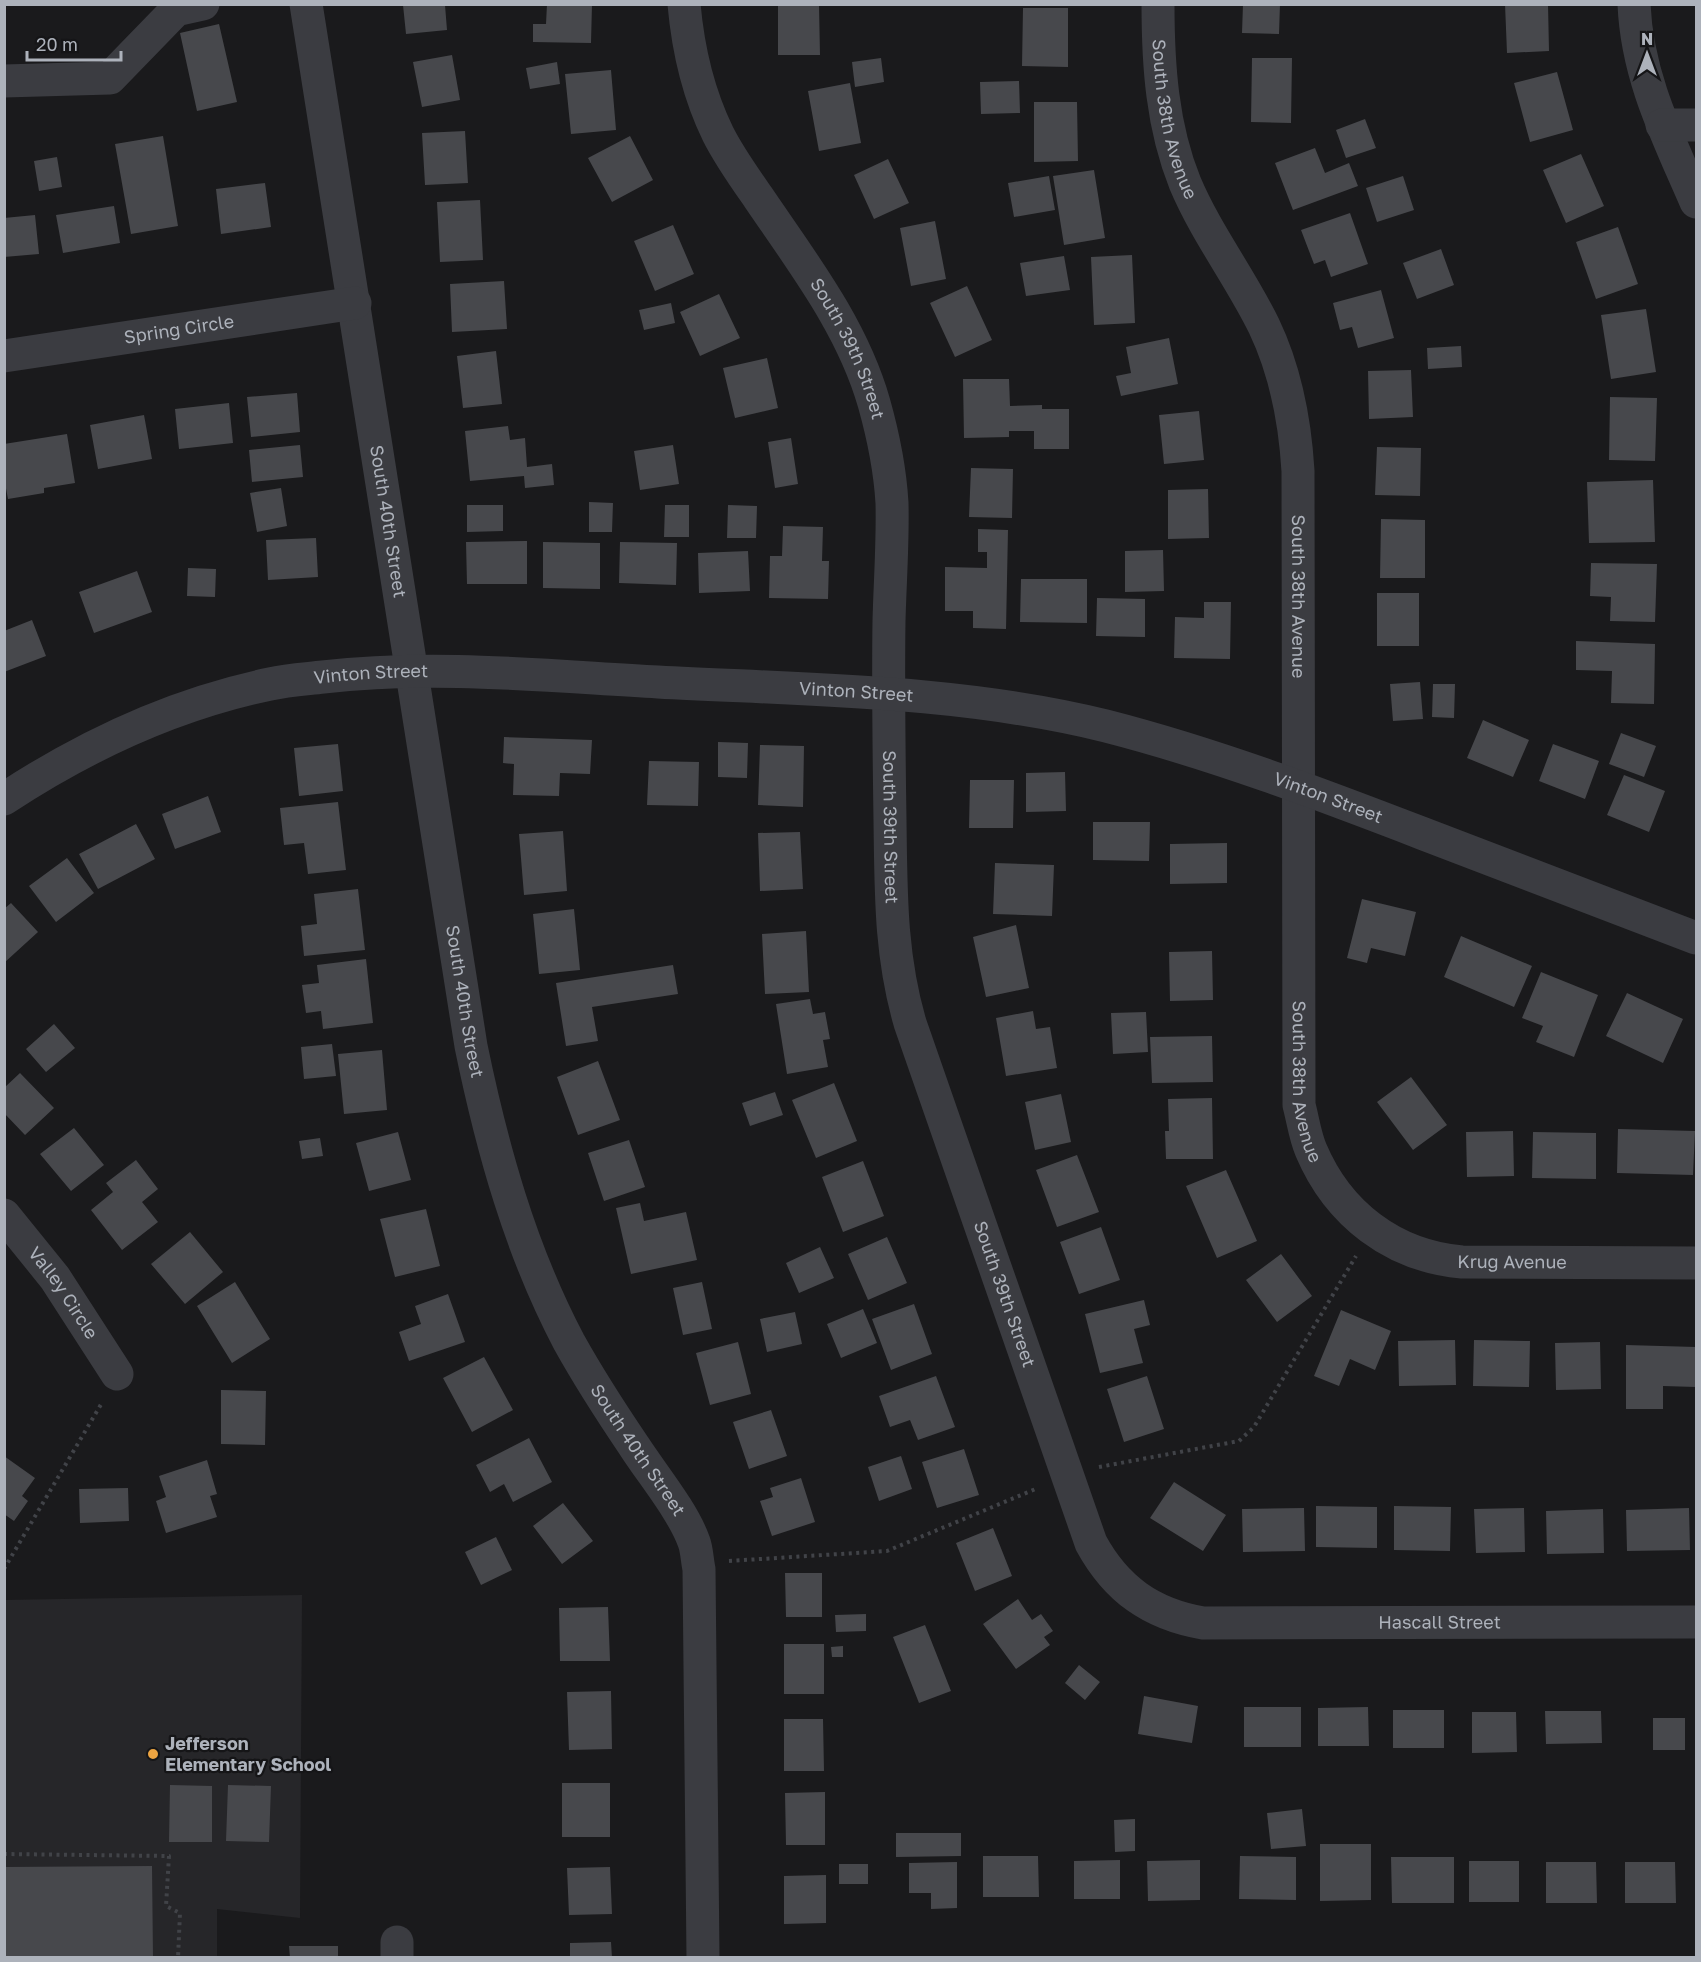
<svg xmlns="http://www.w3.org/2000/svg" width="1701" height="1962" viewBox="0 0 1701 1962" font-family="'Golos Text',sans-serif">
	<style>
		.built { fill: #262629 }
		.building { fill: #47484c }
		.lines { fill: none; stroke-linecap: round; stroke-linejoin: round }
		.path { stroke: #414348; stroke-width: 4; stroke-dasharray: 3 4.5; stroke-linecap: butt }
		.minor { stroke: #3b3c41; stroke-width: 33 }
		.poi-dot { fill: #eca442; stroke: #151517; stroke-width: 2 }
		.labels { text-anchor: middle; stroke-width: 4.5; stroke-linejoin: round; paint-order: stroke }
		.street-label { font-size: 18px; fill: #adb2bb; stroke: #151517 }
		.poi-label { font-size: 18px; font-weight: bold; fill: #adb2bb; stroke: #151517; text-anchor: start }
	</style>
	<rect width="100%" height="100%" fill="#1a1a1c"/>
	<path class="built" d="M 302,1595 L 300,1918 L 217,1909 L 217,1957 L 5,1957 L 4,1600 Z"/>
	<path class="building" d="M 547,4 L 592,4 L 591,43 L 533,42 L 533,24 L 546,24 Z
		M 1243,4 L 1280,4 L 1279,34 L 1242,33 Z
		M 1505,4 L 1548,4 L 1549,51 L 1507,53 Z
		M 403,5 L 445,5 L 447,30 L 406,34 Z
		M 778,5 L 819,5 L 820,55 L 778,55 Z
		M 1023,8 L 1068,8 L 1068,67 L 1022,66 Z
		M 219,24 L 237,102 L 197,111 L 180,33 Z
		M 452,55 L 460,100 L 422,107 L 413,62 Z
		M 881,58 L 884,82 L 855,87 L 852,62 Z
		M 1252,58 L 1292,58 L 1291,123 L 1251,122 Z
		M 557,62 L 560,84 L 530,89 L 526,68 Z
		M 611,70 L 616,130 L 571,134 L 565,74 Z
		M 1557,72 L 1573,130 L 1530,142 L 1514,83 Z
		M 1019,81 L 1020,113 L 981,114 L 980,82 Z
		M 850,83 L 861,143 L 819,151 L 808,91 Z
		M 1034,102 L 1077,102 L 1078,161 L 1034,162 Z
		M 1365,119 L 1376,148 L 1346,158 L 1336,130 Z
		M 465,131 L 468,183 L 425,185 L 422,133 Z
		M 163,136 L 178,226 L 131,234 L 115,144 Z
		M 630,136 L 653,180 L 612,202 L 588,158 Z
		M 1315,148 L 1325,173 L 1349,163 L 1358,186 L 1293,210 L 1275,163 Z
		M 1581,154 L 1604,206 L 1566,223 L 1543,170 Z
		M 57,157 L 62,187 L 39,191 L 34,161 Z
		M 888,159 L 909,203 L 874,219 L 854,175 Z
		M 1094,170 L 1105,238 L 1064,245 L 1053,176 Z
		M 1049,176 L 1055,210 L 1014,217 L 1008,183 Z
		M 1403,176 L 1414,210 L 1377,222 L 1366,188 Z
		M 265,183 L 271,227 L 221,234 L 216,189 Z
		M 480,200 L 483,260 L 440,262 L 437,202 Z
		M 114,206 L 120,243 L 63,253 L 56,215 Z
		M 1350,213 L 1368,264 L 1331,277 L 1325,260 L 1314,264 L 1301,230 Z
		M 35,215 L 39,254 L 4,257 L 4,218 Z
		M 935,221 L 946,279 L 911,286 L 900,228 Z
		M 673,225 L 694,274 L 655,291 L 634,241 Z
		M 1618,227 L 1638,284 L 1596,299 L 1576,242 Z
		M 1441,249 L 1454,285 L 1417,299 L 1403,263 Z
		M 1132,255 L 1135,323 L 1094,325 L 1091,257 Z
		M 1064,256 L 1070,290 L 1026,296 L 1020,263 Z
		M 504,281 L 507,329 L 452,332 L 450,284 Z
		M 967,286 L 992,340 L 955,357 L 930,303 Z
		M 1381,290 L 1394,338 L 1358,348 L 1352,327 L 1340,330 L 1333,303 Z
		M 719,294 L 740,338 L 700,356 L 680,312 Z
		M 671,303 L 675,323 L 644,330 L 639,310 Z
		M 1646,309 L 1656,372 L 1611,379 L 1601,315 Z
		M 1169,338 L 1178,384 L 1121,396 L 1116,376 L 1131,373 L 1126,347 Z
		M 1461,346 L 1462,367 L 1428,369 L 1427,348 Z
		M 496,351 L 502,404 L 463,408 L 457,356 Z
		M 767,358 L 778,408 L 735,418 L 723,368 Z
		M 1411,370 L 1413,417 L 1369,419 L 1368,371 Z
		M 963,379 L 1009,379 L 1010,406 L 1042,405 L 1042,409 L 1069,409 L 1069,449 L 1034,449 L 1034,431 L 1009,431 L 1009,437 L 964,438 Z
		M 297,393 L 300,432 L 251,437 L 247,397 Z
		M 1610,397 L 1657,398 L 1655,461 L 1609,460 Z
		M 229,403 L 233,443 L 179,449 L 175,409 Z
		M 1199,411 L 1204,460 L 1164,464 L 1159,415 Z
		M 144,415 L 152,459 L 98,469 L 90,425 Z
		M 508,426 L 510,440 L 525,438 L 527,467 L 552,464 L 554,485 L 525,488 L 524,476 L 470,481 L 465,431 Z
		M 67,434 L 75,483 L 44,488 L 44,493 L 8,499 L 4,478 L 4,444 Z
		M 791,438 L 798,484 L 775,488 L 768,442 Z
		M 300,445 L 303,477 L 252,482 L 249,450 Z
		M 673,445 L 679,484 L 640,490 L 634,451 Z
		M 1377,447 L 1421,448 L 1420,496 L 1375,495 Z
		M 971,468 L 1013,469 L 1012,518 L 969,517 Z
		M 1653,480 L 1655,542 L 1589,543 L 1587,482 Z
		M 281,488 L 287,526 L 257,532 L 250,493 Z
		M 1208,489 L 1209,538 L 1168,539 L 1168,490 Z
		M 589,502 L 613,503 L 612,532 L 589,532 Z
		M 467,505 L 503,505 L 503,531 L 467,532 Z
		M 665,505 L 689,505 L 689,537 L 664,537 Z
		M 728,505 L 757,506 L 756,538 L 727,538 Z
		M 1381,519 L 1425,520 L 1425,578 L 1380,578 Z
		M 783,526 L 823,527 L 822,561 L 829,561 L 828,599 L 769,598 L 770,556 L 782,556 Z
		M 978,529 L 1008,530 L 1006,629 L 973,628 L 973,611 L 945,611 L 945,567 L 987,568 L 987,552 L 978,552 Z
		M 316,538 L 318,577 L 268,580 L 266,540 Z
		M 527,541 L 527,584 L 467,584 L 466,542 Z
		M 543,542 L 600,543 L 600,589 L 543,588 Z
		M 620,542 L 677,543 L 676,585 L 619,583 Z
		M 1163,550 L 1164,591 L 1125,592 L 1125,551 Z
		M 748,551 L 750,591 L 699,593 L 698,553 Z
		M 1591,563 L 1657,564 L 1655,622 L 1610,621 L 1611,597 L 1590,596 Z
		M 188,568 L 216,569 L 215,597 L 187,596 Z
		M 137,571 L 152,612 L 94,633 L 79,592 Z
		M 1021,579 L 1087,579 L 1087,623 L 1020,622 Z
		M 1377,593 L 1419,593 L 1419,646 L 1377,646 Z
		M 1097,598 L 1145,599 L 1145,637 L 1096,636 Z
		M 1204,602 L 1231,602 L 1230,659 L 1174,658 L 1175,617 L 1204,618 Z
		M 32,620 L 46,656 L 4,672 L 4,631 Z
		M 1576,641 L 1655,644 L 1654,704 L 1611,703 L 1612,671 L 1576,670 Z
		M 1420,682 L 1423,719 L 1393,721 L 1390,684 Z
		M 1433,684 L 1455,684 L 1454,718 L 1432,717 Z
		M 1483,720 L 1529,740 L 1513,777 L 1467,758 Z
		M 1621,733 L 1656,746 L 1644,777 L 1609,764 Z
		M 504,737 L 592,740 L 590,774 L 560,773 L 559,796 L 513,795 L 514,764 L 503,763 Z
		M 718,742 L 748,743 L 747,778 L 718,777 Z
		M 338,744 L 343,791 L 299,796 L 294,748 Z
		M 1553,744 L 1599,761 L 1585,799 L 1539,781 Z
		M 760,745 L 804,746 L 803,807 L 758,805 Z
		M 649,761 L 699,762 L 698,806 L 647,805 Z
		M 1065,772 L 1066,811 L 1026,812 L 1026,773 Z
		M 1624,775 L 1665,791 L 1649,832 L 1607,815 Z
		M 970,780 L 1014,780 L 1013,828 L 969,828 Z
		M 208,796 L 221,832 L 175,849 L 162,814 Z
		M 338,802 L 346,870 L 308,874 L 304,843 L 284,845 L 280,808 Z
		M 1093,822 L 1150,822 L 1149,861 L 1093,860 Z
		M 136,824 L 155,859 L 98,889 L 79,854 Z
		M 563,831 L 567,891 L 524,895 L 519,834 Z
		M 800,832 L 803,889 L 760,891 L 758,833 Z
		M 1227,843 L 1227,883 L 1170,884 L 1170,844 Z
		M 67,858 L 94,893 L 56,922 L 29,886 Z
		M 995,863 L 1054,865 L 1052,916 L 993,914 Z
		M 358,889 L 365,950 L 304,956 L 301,926 L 317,924 L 314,894 Z
		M 1362,899 L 1416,912 L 1405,956 L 1371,948 L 1367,963 L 1347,958 Z
		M 11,903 L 38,932 L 4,963 L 4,909 Z
		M 574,909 L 580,970 L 539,974 L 533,914 Z
		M 1016,925 L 1029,988 L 986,997 L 973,937 Z
		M 806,931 L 809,992 L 765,994 L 762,934 Z
		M 1461,936 L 1532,966 L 1514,1007 L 1444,977 Z
		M 1212,951 L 1213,1000 L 1170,1001 L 1169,952 Z
		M 366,959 L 373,1023 L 323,1029 L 321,1011 L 306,1013 L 302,985 L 319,983 L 317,965 Z
		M 673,965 L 678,994 L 592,1007 L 598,1041 L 566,1046 L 556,983 Z
		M 1541,972 L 1598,995 L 1574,1057 L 1536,1042 L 1543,1026 L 1522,1018 Z
		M 1627,993 L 1683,1019 L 1663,1063 L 1606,1036 Z
		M 810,999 L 813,1014 L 825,1012 L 830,1039 L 823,1040 L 828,1067 L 787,1074 L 776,1004 Z
		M 1033,1011 L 1036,1029 L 1050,1027 L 1057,1068 L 1006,1076 L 996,1018 Z
		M 1146,1012 L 1148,1052 L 1113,1054 L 1111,1013 Z
		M 54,1024 L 75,1048 L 46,1072 L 26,1049 Z
		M 1212,1036 L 1213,1082 L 1152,1083 L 1150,1037 Z
		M 332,1044 L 336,1076 L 304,1079 L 301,1047 Z
		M 382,1050 L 387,1110 L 344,1114 L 338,1054 Z
		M 598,1061 L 620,1120 L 578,1135 L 557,1077 Z
		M 20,1073 L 54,1108 L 25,1135 L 4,1113 L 4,1088 Z
		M 1411,1077 L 1447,1125 L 1413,1150 L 1377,1102 Z
		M 834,1083 L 857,1141 L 816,1158 L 792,1100 Z
		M 775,1092 L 783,1115 L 750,1126 L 742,1103 Z
		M 1061,1094 L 1071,1142 L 1035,1150 L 1025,1102 Z
		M 1212,1098 L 1213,1159 L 1166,1159 L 1165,1131 L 1169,1131 L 1168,1099 Z
		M 74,1128 L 104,1165 L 71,1191 L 40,1154 Z
		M 1618,1129 L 1695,1131 L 1693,1175 L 1617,1173 Z
		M 1513,1131 L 1514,1176 L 1467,1177 L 1466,1132 Z
		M 398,1132 L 411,1180 L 369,1191 L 356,1143 Z
		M 1533,1132 L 1596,1133 L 1596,1179 L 1532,1178 Z
		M 320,1138 L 323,1156 L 302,1159 L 299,1141 Z
		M 629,1140 L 645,1187 L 604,1201 L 588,1153 Z
		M 1077,1155 L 1099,1212 L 1057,1227 L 1036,1170 Z
		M 136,1160 L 158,1189 L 142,1202 L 158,1222 L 122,1250 L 91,1210 L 113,1192 L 106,1183 Z
		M 863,1161 L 884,1216 L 843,1232 L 822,1177 Z
		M 1226,1170 L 1257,1241 L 1217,1258 L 1186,1186 Z
		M 640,1203 L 644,1221 L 686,1212 L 697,1260 L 631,1274 L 616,1208 Z
		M 426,1209 L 440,1266 L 395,1277 L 380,1219 Z
		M 1101,1227 L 1120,1280 L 1079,1294 L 1060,1242 Z
		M 190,1232 L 223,1272 L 185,1304 L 151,1264 Z
		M 887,1237 L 907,1283 L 868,1300 L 848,1254 Z
		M 820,1247 L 834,1278 L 799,1293 L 786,1263 Z
		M 1281,1254 L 1312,1296 L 1277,1322 L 1246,1280 Z
		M 235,1282 L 270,1339 L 232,1363 L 197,1306 Z
		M 702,1282 L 712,1329 L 683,1335 L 673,1288 Z
		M 448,1294 L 465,1342 L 409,1361 L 399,1332 L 421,1324 L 415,1306 Z
		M 1144,1300 L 1150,1325 L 1134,1329 L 1143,1363 L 1100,1373 L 1085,1314 Z
		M 914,1304 L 932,1354 L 891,1370 L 872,1319 Z
		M 863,1309 L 877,1343 L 841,1358 L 827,1324 Z
		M 1341,1310 L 1391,1331 L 1375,1370 L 1350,1359 L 1339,1386 L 1314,1376 Z
		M 795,1312 L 802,1344 L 767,1352 L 760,1319 Z
		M 1455,1340 L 1456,1385 L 1399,1386 L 1398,1341 Z
		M 1474,1340 L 1530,1341 L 1529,1387 L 1473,1386 Z
		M 738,1342 L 751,1394 L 710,1405 L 696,1353 Z
		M 1600,1342 L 1601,1389 L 1556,1390 L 1555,1343 Z
		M 1626,1345 L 1696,1347 L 1696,1387 L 1663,1386 L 1663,1409 L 1626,1409 Z
		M 484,1357 L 513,1410 L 472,1432 L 443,1378 Z
		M 936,1376 L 955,1427 L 918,1440 L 910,1420 L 890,1427 L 879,1396 Z
		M 1147,1376 L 1164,1429 L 1124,1442 L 1107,1389 Z
		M 221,1390 L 266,1391 L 265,1445 L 221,1444 Z
		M 771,1410 L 787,1456 L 749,1469 L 733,1422 Z
		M 529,1438 L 552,1482 L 513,1502 L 504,1484 L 490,1492 L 476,1465 Z
		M 964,1449 L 979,1495 L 937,1508 L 922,1462 Z
		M 4,1456 L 35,1478 L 22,1496 L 28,1501 L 14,1521 L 4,1514 Z
		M 901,1456 L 912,1489 L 879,1501 L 868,1467 Z
		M 207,1460 L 217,1494 L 210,1496 L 217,1517 L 166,1533 L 156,1501 L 166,1497 L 159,1476 Z
		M 801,1478 L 815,1522 L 772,1536 L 760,1501 L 773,1497 L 770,1488 Z
		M 1174,1482 L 1226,1515 L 1203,1551 L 1150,1518 Z
		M 128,1488 L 129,1521 L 80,1523 L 79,1489 Z
		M 563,1503 L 593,1541 L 562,1564 L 533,1526 Z
		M 1316,1506 L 1377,1507 L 1377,1548 L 1316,1547 Z
		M 1394,1506 L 1451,1507 L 1450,1551 L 1394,1550 Z
		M 1304,1508 L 1305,1551 L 1243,1552 L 1242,1509 Z
		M 1524,1508 L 1525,1552 L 1476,1553 L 1474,1509 Z
		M 1689,1508 L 1690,1550 L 1627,1551 L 1626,1510 Z
		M 1603,1509 L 1604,1553 L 1547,1554 L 1546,1511 Z
		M 993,1528 L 1012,1576 L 975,1591 L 956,1543 Z
		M 496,1537 L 512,1570 L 481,1585 L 465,1552 Z
		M 785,1573 L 822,1573 L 822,1617 L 786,1617 Z
		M 1018,1599 L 1032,1620 L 1041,1614 L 1053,1631 L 1044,1637 L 1050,1645 L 1016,1669 L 983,1624 Z
		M 608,1607 L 610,1661 L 560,1661 L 559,1608 Z
		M 866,1614 L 866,1631 L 836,1632 L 835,1615 Z
		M 925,1625 L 951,1691 L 919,1703 L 893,1637 Z
		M 784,1644 L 824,1644 L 824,1694 L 784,1694 Z
		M 843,1646 L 843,1657 L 832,1657 L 831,1647 Z
		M 1079,1665 L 1100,1682 L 1085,1700 L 1065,1683 Z
		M 611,1691 L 612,1749 L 569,1750 L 567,1692 Z
		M 1144,1696 L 1198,1706 L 1192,1743 L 1138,1734 Z
		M 1244,1707 L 1301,1707 L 1301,1747 L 1244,1747 Z
		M 1368,1707 L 1369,1746 L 1318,1746 L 1318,1708 Z
		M 1393,1710 L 1444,1710 L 1444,1748 L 1393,1748 Z
		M 1545,1711 L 1601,1711 L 1602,1743 L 1546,1744 Z
		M 1472,1712 L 1516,1712 L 1517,1752 L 1472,1753 Z
		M 1653,1718 L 1685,1718 L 1685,1750 L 1653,1750 Z
		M 784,1719 L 823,1719 L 824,1771 L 784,1771 Z
		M 562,1783 L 610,1783 L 610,1837 L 562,1837 Z
		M 170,1785 L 212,1786 L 212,1842 L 169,1842 Z
		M 228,1785 L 271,1786 L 269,1842 L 226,1841 Z
		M 825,1792 L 825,1845 L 786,1845 L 785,1793 Z
		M 1302,1809 L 1306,1846 L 1271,1849 L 1267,1813 Z
		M 1135,1819 L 1135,1851 L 1115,1852 L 1114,1820 Z
		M 896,1833 L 961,1833 L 961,1856 L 896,1857 Z
		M 1320,1844 L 1371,1844 L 1371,1900 L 1320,1901 Z
		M 983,1856 L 1038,1856 L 1039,1897 L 983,1897 Z
		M 1240,1856 L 1296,1857 L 1296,1900 L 1239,1899 Z
		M 1391,1857 L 1454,1857 L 1454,1903 L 1392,1903 Z
		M 1120,1860 L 1120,1899 L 1074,1899 L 1074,1861 Z
		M 1200,1860 L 1200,1900 L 1148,1901 L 1147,1861 Z
		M 1469,1861 L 1519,1861 L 1519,1902 L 1469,1902 Z
		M 957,1862 L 957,1908 L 931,1909 L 931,1893 L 909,1893 L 909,1863 Z
		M 1546,1862 L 1596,1862 L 1597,1903 L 1546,1903 Z
		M 1625,1862 L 1675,1862 L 1676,1903 L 1625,1903 Z
		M 839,1864 L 868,1864 L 868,1884 L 839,1884 Z
		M 152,1866 L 153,1958 L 4,1958 L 4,1867 Z
		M 610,1867 L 612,1914 L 569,1915 L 567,1868 Z
		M 826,1875 L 826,1923 L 784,1924 L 784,1876 Z
		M 611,1942 L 612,1958 L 570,1958 L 570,1943 Z
		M 289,1946 L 338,1946 L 338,1958 L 290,1958 Z"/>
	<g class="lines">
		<path class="path" d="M 1099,1467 L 1239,1441 L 1254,1427 L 1356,1256
			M 729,1561 L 887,1551 L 1038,1488
			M 4,1569 L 103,1401
			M 4,1854 L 169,1856 L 166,1906 L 180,1913 L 178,1958"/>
		<g class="minor">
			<path id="s1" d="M 306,4 L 471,1046 C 492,1148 520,1249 569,1342 C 589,1378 611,1412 634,1446 C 652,1474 683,1511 694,1542 C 697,1550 697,1560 699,1569 L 703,1958"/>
			<path id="s2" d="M 684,4 C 688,49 698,93 718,134 C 729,156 744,177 758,197 C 802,262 852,326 874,403 C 883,435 890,469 892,503 C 893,542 890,582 889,621 C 888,688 889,754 890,820 C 891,891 890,954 910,1023 L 1091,1543 C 1116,1589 1151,1614 1203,1623 L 1696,1622"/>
			<path id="s3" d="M 1158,4 C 1158,65 1162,126 1185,183 C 1206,233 1240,277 1264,326 C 1286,372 1295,421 1298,471 L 1299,1105 C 1303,1120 1305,1136 1311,1150 C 1338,1214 1393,1256 1462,1262 L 1696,1263"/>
			<path d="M 1634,4 C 1637,77 1668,137 1696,202"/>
			<path d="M 4,81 L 110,78 L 176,10 L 203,4"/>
			<path d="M 1662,125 L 1696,125"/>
			<path id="s4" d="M 4,356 L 355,303"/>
			<path id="s5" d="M 4,799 C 86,745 174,704 270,684 C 288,680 306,679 323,677 C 434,664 547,676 658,682 C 808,690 960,690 1106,726 C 1215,754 1320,794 1424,834 C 1515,869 1606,904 1696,938"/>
			<path id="s6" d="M 4,1215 L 55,1278 L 117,1374"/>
			<path d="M 397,1958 L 397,1942"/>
		</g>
	</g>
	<circle class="poi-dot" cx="153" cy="1754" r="6"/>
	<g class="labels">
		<g class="street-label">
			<text dy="6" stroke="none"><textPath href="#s3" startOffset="117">South 38th Avenue</textPath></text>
			<text dy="6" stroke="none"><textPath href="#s4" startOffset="177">Spring Circle</textPath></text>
			<text dy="6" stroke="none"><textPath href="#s2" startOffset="387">South 39th Street</textPath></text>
			<text dy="6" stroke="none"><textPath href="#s1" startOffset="524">South 40th Street</textPath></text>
			<text dy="6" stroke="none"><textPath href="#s3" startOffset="621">South 38th Avenue</textPath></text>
			<text dy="6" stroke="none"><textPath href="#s5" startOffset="393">Vinton Street</textPath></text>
			<text dy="6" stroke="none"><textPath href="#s5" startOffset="879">Vinton Street</textPath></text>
			<text dy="6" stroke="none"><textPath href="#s5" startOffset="1365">Vinton Street</textPath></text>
			<text dy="6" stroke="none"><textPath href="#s2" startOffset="873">South 39th Street</textPath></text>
			<text dy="6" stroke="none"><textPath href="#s1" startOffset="1010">South 40th Street</textPath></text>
			<text dy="6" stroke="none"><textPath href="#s3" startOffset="1107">South 38th Avenue</textPath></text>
			<text dy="6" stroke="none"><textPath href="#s3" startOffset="1424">Krug Avenue</textPath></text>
			<text dy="6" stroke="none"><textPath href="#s6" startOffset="98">Valley Circle</textPath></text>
			<text dy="6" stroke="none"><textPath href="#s2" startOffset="1358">South 39th Street</textPath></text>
			<text dy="6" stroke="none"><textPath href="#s1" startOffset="1496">South 40th Street</textPath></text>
			<text dy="6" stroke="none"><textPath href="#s2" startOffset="2001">Hascall Street</textPath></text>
		</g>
		<g class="poi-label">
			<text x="165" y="1750">Jefferson<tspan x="165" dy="21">Elementary School</tspan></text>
		</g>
	</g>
	<rect width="1701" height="1962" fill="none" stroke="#adb2bb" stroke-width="12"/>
	<g transform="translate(1647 54)" stroke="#151517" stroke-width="4.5" paint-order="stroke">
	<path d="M0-4.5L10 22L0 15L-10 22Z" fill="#adb2bb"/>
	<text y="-9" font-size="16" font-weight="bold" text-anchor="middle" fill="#adb2bb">N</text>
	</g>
	<path d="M27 51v9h94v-9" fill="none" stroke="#adb2bb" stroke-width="3"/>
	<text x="36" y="51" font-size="18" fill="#adb2bb" stroke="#151517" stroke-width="4.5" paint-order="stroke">20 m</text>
</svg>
